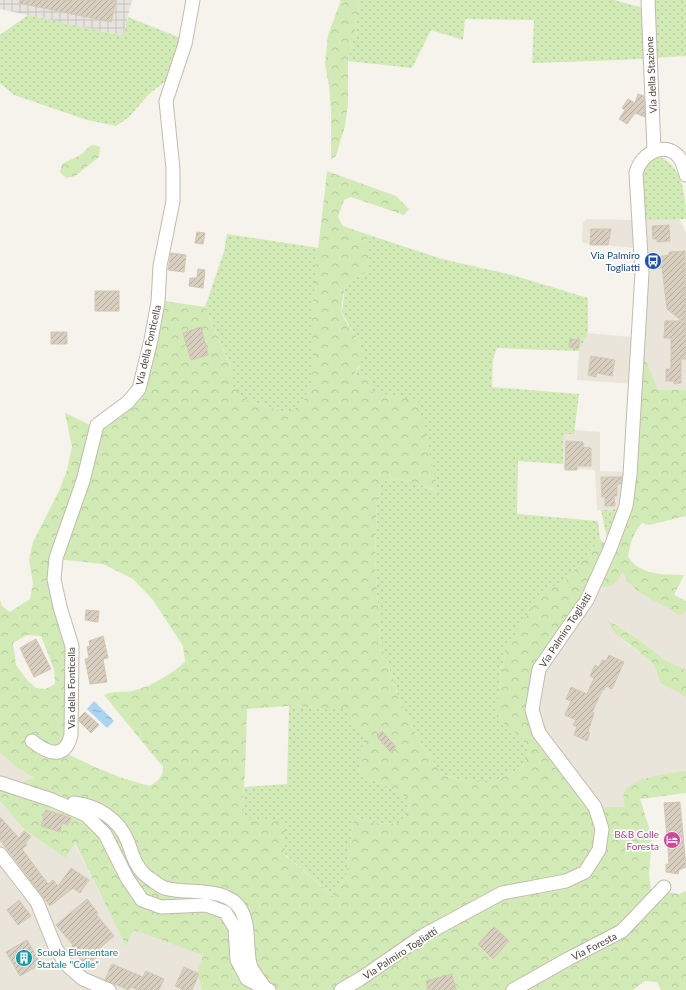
<svg xmlns="http://www.w3.org/2000/svg" width="686" height="990" viewBox="0 0 686 990" font-family="Lato,sans-serif">
	<style>
		.residential { fill: #eae5da }
		.industrial { fill: url(#industrial-grid) }
		.grass { fill: url(#grass-dots) }
		.forest { fill: url(#forest-crowns); fill-rule: evenodd }
		.water { fill: url(#water-ripples) }
		.building { fill: url(#building-hatch); stroke: #d3c7b4 }
		.lines { fill: none; stroke-linecap: round; stroke-linejoin: round }
		.minor-casing { stroke: #c2bbae; stroke-width: 15 }
		.minor { stroke: #fff; stroke-width: 13 }
		.labels { text-anchor: middle; stroke-width: 3.5; stroke-linejoin: round; paint-order: stroke }
		.street-label { font-size: 10px; fill: #4b4439; stroke: #fff }
		.transit-label { font-size: 10px; fill: #164399; stroke: #fff; text-anchor: end }
		.hotel-label { font-size: 10px; fill: #b23c85; stroke: #fff; text-anchor: end }
		.culture-label { font-size: 10px; fill: #0d838f; stroke: #fff; text-anchor: start }
	</style>
	<defs>
		<pattern id="industrial-grid" width="8" height="8" patternUnits="userSpaceOnUse"><rect width="8" height="8" fill="#e6e2dd"/><path d="M0 4h8M4 0v8" fill="none" stroke="#c7c3be"/></pattern>
		<pattern id="grass-dots" width="8" height="8" patternUnits="userSpaceOnUse"><rect width="8" height="8" fill="#d2eab5"/><path d="M2 2h.1M6 6h.1" fill="none" stroke="#b6ca9c" stroke-width="1.8" stroke-linecap="round"/></pattern>
		<pattern id="forest-crowns" width="20" height="18" patternUnits="userSpaceOnUse"><rect width="20" height="18" fill="#d2eab5"/><path d="M2 6a3 3 0 1 1 6 0M12 15a3 3 0 1 1 6 0" fill="none" stroke="#b6ca9c"/></pattern>
		<pattern id="water-ripples" width="26" height="14" patternUnits="userSpaceOnUse"><rect width="26" height="14" fill="#a9d4f2"/><path d="M2 4q2-2 4 0t4 0M15 11q2-2 4 0t4 0" fill="none" stroke="#8caec5"/></pattern>
		<pattern id="building-hatch" width="6" height="6" patternUnits="userSpaceOnUse"><rect width="6" height="6" fill="#d8cfc1"/><path d="M-1 1l2-2M0 6l6-6M5 7l2-2" fill="none" stroke="#b1aa9e"/></pattern>
	</defs>
	<rect width="100%" height="100%" fill="#f6f3ec"/>
	<path class="residential" d="M 679,218 L 686,233 L 686,390 L 658,390 L 638,384 L 577,380 L 579,351 L 588,333 L 632,337 L 637,275 L 635,248 L 582,243 L 583,223 L 586,219 L 634,220 Z
		M 574,430 L 600,432 L 600,471 L 625,472 L 621,509 L 597,510 L 595,470 L 563,468 L 564,434 L 573,434 Z
		M 623,570 L 632,587 L 645,596 L 670,608 L 679,616 L 686,611 L 686,670 L 665,660 L 639,640 L 608,619 L 623,640 L 654,664 L 660,683 L 686,697 L 686,771 L 641,780 L 625,807 L 602,807 L 547,737 L 538,713 L 545,669 L 600,586 Z
		M 0,753 L 16,767 L 34,778 L 0,789 Z
		M 0,801 L 24,829 L 65,858 L 74,843 L 126,945 L 133,930 L 204,955 L 197,972 L 202,990 L 0,990 Z"/>
	<path class="industrial" d="M 0,0 L 132,0 L 123,36 L 0,9 Z"/>
	<path class="grass" d="M 360,0 L 614,0 L 650,10 L 651,0 L 686,0 L 686,56 L 620,60 L 532,63 L 534,20 L 465,19 L 463,40 L 431,30 L 412,68 L 348,61 L 356,28 Z
		M 28,15 L 123,36 L 128,17 L 181,38 L 166,81 L 149,94 L 129,117 L 116,126 L 87,120 L 14,95 L 0,83 L 0,35 Z
		M 660,157 C 683,167 686,197 686,219 L 644,220 C 643,206 638,175 646,164 C 650,159 655,159 660,157 Z
		M 227,234 L 319,248 L 312,324 L 314,350 L 313,376 L 309,390 L 300,407 L 288,413 L 246,400 L 231,385 L 231,367 L 205,307 L 224,251 Z
		M 366,234 L 442,259 L 512,275 L 588,298 L 588,333 L 579,351 L 497,348 L 493,359 L 492,387 L 579,394 L 574,434 L 564,434 L 563,464 L 518,461 L 517,514 L 598,521 L 600,539 L 567,579 L 551,588 L 506,648 L 497,702 L 514,729 L 523,739 L 529,755 L 521,768 L 491,783 L 461,781 L 441,773 L 422,745 L 399,699 L 380,640 L 375,561 L 377,499 L 381,483 L 392,478 L 419,484 L 437,492 L 370,391 L 371,378 L 353,375 L 359,368 L 361,345 L 342,313 L 345,286 L 354,278 L 364,275 L 369,259 L 365,242 Z
		M 621,509 L 608,537 L 605,530 L 601,510 Z
		M 289,706 L 343,708 L 364,736 L 359,774 L 387,786 L 409,799 C 410,809 405,816 399,823 C 383,825 369,823 354,816 L 346,878 L 333,896 L 241,816 L 244,787 L 287,784 Z"/>
	<path class="forest" d="M 341,0 L 360,0 L 356,28 L 348,61 L 348,104 L 345,126 L 336,156 L 331,159 L 331,111 L 329,86 L 325,63 L 328,35 Z
		M 94,145 L 100,147 L 99,157 L 75,176 L 66,178 L 60,172 L 62,164 L 82,154 L 90,146 Z
		M 327,171 L 396,196 L 409,209 L 404,215 L 351,197 L 344,200 L 338,217 L 343,226 L 366,234 C 364,246 375,265 364,274 C 361,276 357,277 355,278 C 351,280 348,284 345,286 C 344,294 340,308 342,314 C 353,338 375,347 353,375 L 371,378 L 370,391 L 418,401 L 438,492 L 419,484 L 392,478 L 381,483 L 377,499 L 375,561 L 380,640 L 399,699 L 422,745 L 441,773 L 461,781 L 491,783 L 521,768 L 529,755 L 523,739 L 497,718 L 497,702 L 506,648 L 535,603 L 551,588 L 567,579 L 600,539 L 605,544 L 585,599 L 538,668 L 530,710 L 602,807 L 625,807 C 624,801 622,797 625,791 C 633,777 671,773 686,771 L 686,793 L 640,799 L 652,837 L 649,875 L 651,889 L 679,894 L 686,891 L 686,990 L 661,990 L 657,982 L 645,981 L 633,990 L 202,990 L 197,972 L 203,955 L 133,930 L 126,946 L 75,843 L 65,858 L 24,829 L 0,801 L 0,789 L 34,778 L 16,767 L 0,753 L 0,600 L 2,606 L 10,612 L 30,599 L 33,584 L 29,559 L 33,542 L 59,491 L 67,470 L 72,447 L 65,413 L 88,424 L 94,430 L 54,558 L 70,647 L 66,753 C 93,767 121,779 150,786 C 158,781 163,777 163,767 L 104,695 C 113,690 123,693 132,691 C 151,687 171,674 185,662 L 183,646 L 153,600 L 133,579 L 103,564 L 57,559 L 99,426 L 131,407 L 142,396 L 159,337 L 164,301 L 205,307 L 231,368 L 231,384 L 246,400 L 288,413 C 299,407 305,401 309,389 C 317,367 311,345 312,323 C 314,272 322,221 327,171 ZM 27,635 L 41,636 L 54,669 L 55,684 L 45,689 L 36,688 L 28,681 L 16,665 L 13,643 ZM 289,706 L 343,709 L 364,736 L 359,774 L 387,786 L 409,799 C 410,809 405,815 399,823 C 383,825 368,823 354,816 L 346,878 L 333,896 L 285,855 L 285,823 L 241,816 L 245,774 L 247,709 Z
		M 640,347 L 658,390 L 686,390 L 686,516 L 649,525 L 642,523 C 633,533 630,545 628,557 C 642,576 662,574 684,575 L 674,595 L 686,601 L 686,611 L 679,616 C 661,600 630,596 623,571 C 617,581 613,590 600,586 L 614,554 Z
		M 607,619 L 639,640 L 665,660 L 686,670 L 686,697 L 660,683 L 654,664 L 614,632 Z"/>
	<path class="water" d="M 94,701 L 114,721 L 107,728 L 87,709 Z"/>
	<path class="building" d="M 20,0 L 116,0 L 111,22 L 19,3 Z
		M 638,94 L 644,96 L 645,117 L 635,113 L 627,124 L 619,119 L 625,110 L 622,108 L 628,99 L 635,103 Z
		M 669,225 L 670,241 L 657,242 L 657,239 L 653,239 L 652,226 Z
		M 591,229 L 611,229 L 608,245 L 590,245 Z
		M 197,232 L 205,233 L 203,244 L 195,243 Z
		M 685,251 L 686,359 L 681,359 L 681,383 L 674,384 L 674,381 L 666,381 L 666,369 L 671,369 L 671,338 L 664,338 L 665,321 L 682,321 L 667,309 L 662,268 L 658,268 L 657,257 L 669,255 L 669,252 Z
		M 171,253 L 186,255 L 184,272 L 168,270 Z
		M 198,269 L 205,270 L 203,288 L 189,286 L 190,278 L 197,278 Z
		M 95,291 L 119,291 L 119,311 L 95,311 Z
		M 201,327 L 208,355 L 191,360 L 183,333 Z
		M 51,332 L 67,332 L 67,344 L 51,344 Z
		M 570,339 L 580,340 L 578,349 L 569,347 Z
		M 591,356 L 615,360 L 612,376 L 597,373 L 596,377 L 588,375 Z
		M 566,441 L 583,442 L 583,447 L 591,448 L 591,466 L 577,466 L 577,470 L 565,470 Z
		M 601,477 L 622,477 L 621,484 L 617,484 L 617,496 L 614,496 L 615,506 L 605,506 L 605,497 L 602,497 Z
		M 86,610 L 99,611 L 98,622 L 85,620 Z
		M 103,636 L 108,658 L 103,659 L 107,682 L 90,684 L 85,659 L 89,658 L 87,647 L 90,646 L 89,641 Z
		M 36,639 L 51,669 L 34,677 L 20,648 Z
		M 609,655 L 624,662 L 612,689 L 606,686 L 604,690 L 603,689 L 592,712 L 594,713 L 588,732 L 590,733 L 587,741 L 574,735 L 577,727 L 573,725 L 576,720 L 565,715 L 571,701 L 566,699 L 571,687 L 587,694 L 594,678 L 590,676 L 595,665 L 599,667 L 602,660 L 606,661 Z
		M 85,712 L 99,725 L 91,733 L 79,721 L 79,718 Z
		M 382,731 L 396,747 L 390,752 L 377,736 Z
		M 680,802 L 686,867 L 679,870 L 678,874 L 666,872 L 666,864 L 669,864 L 668,849 L 664,803 Z
		M 46,810 L 71,818 L 68,825 L 62,823 L 60,832 L 41,826 Z
		M 0,817 L 19,838 L 24,831 L 31,836 L 25,844 L 27,845 L 22,849 L 48,884 L 53,880 L 58,886 L 71,868 L 89,880 L 80,893 L 73,888 L 50,906 L 0,840 Z
		M 87,899 L 98,913 L 96,914 L 114,936 L 101,947 L 105,951 L 86,966 L 71,948 L 73,945 L 56,925 Z
		M 19,900 L 31,916 L 18,925 L 7,910 Z
		M 494,927 L 509,941 L 493,959 L 478,944 Z
		M 27,940 L 41,964 L 20,976 L 6,952 Z
		M 112,964 L 143,977 L 146,971 L 164,979 L 159,990 L 138,990 L 131,987 L 129,990 L 105,980 Z
		M 184,967 L 199,974 L 192,990 L 183,990 L 175,986 Z
		M 452,974 L 456,990 L 428,990 L 426,981 Z"/>
	<g class="lines">
		<g class="minor-casing">
			<path id="minor" d="M 648,0 L 654,151
				M 32,741 C 48,754 65,760 71,735 L 72,646 L 60,607 L 54,579 L 56,558 L 83,481 L 97,425 L 128,402 L 139,389 L 151,340 L 158,302 L 160,266 L 173,201 L 173,169 L 166,101 L 185,44 L 193,0
				M 0,783 L 52,800 L 86,815 L 105,834 L 127,878 L 142,900 L 161,907 L 206,905 L 225,912 L 235,928 L 237,960 L 247,979 L 269,990
				M 74,803 C 98,806 119,819 128,842 C 133,856 136,869 149,878 C 154,881 159,886 165,888 C 188,895 227,885 241,910 C 250,926 246,947 250,964 C 252,972 260,980 264,987
				M 0,854 L 37,902 L 56,949 L 68,966 L 83,979 L 109,990
				M 341,990 L 360,979 L 424,935 L 502,893 L 566,881 L 585,872 L 599,850 L 602,829 L 595,807 L 539,733 L 532,710 L 539,669 L 587,600 L 610,549 L 626,506 L 630,475 L 642,273 L 636,173 C 641,152 668,139 681,160 C 683,165 685,170 686,175
				M 513,990 L 568,959 L 622,931 L 664,887"/>
		</g>
		<use href="#minor" class="minor"/>
	</g>
	<defs>
		<g id="bus-disc" transform="scale(0.9)"><circle r="9.5" fill="#1a4fb4" stroke="#fff"/><path d="M-5-6H5V4H4V6H2V4H-2V6H-4V4H-5ZM-3.5-4V0h7V-4ZM-3.5 1.2v1.5H-2V1.2ZM2 1.2v1.5H3.5V1.2Z" fill="#fff"/></g>
		<g id="hotel-disc" transform="scale(0.9)"><circle r="9.5" fill="#d1479c" stroke="#fff"/><path d="M-6-4.5h1.5V1H6V5H4.5V3h-9V5H-6ZM-4 0a1.8 1.8 0 1 1 3.6 0ZM.5 0V-2.5h3Q6-2.5 6 0Z" fill="#fff"/></g>
		<g id="building-disc" transform="scale(0.9)"><circle r="9.5" fill="#0f9aa8" stroke="#fff"/><path d="M-4-6H4V6H1V3H-1V6H-4ZM-2.5-4.3h1.7v1.8h-1.7ZM.8-4.3h1.7v1.8H.8ZM-2.5-1h1.7V.8h-1.7ZM.8-1h1.7V.8H.8Z" fill="#fff"/></g>
	</defs>
	<g fill-rule="evenodd">
		<use href="#bus-disc" x="653" y="261"/>
		<use href="#hotel-disc" x="672" y="840"/>
		<use href="#building-disc" x="24" y="958"/>
	</g>
	<g class="labels">
		<g class="street-label">
			<text transform="translate(651 75) rotate(-93)" y="4">Via della Stazione</text>
			<text transform="translate(148 345) rotate(-77)" y="4">Via della Fonticella</text>
			<text transform="translate(565 630) rotate(-57)" y="4">Via Palmiro Togliatti</text>
			<text transform="translate(71 688) rotate(-90)" y="4">Via della Fonticella</text>
			<text transform="translate(594 946) rotate(-27)" y="4">Via Foresta</text>
			<text transform="translate(400 953) rotate(-33)" y="4">Via Palmiro Togliatti</text>
		</g>
		<g class="transit-label">
			<text x="640" y="259">Via Palmiro<tspan x="640" dy="12">Togliatti</tspan></text>
		</g>
		<g class="hotel-label">
			<text x="659" y="838">B&amp;B Colle<tspan x="659" dy="12">Foresta</tspan></text>
		</g>
		<g class="culture-label">
			<text x="37" y="956">Scuola Elementare<tspan x="37" dy="12">Statale "Colle"</tspan></text>
		</g>
	</g>
</svg>
